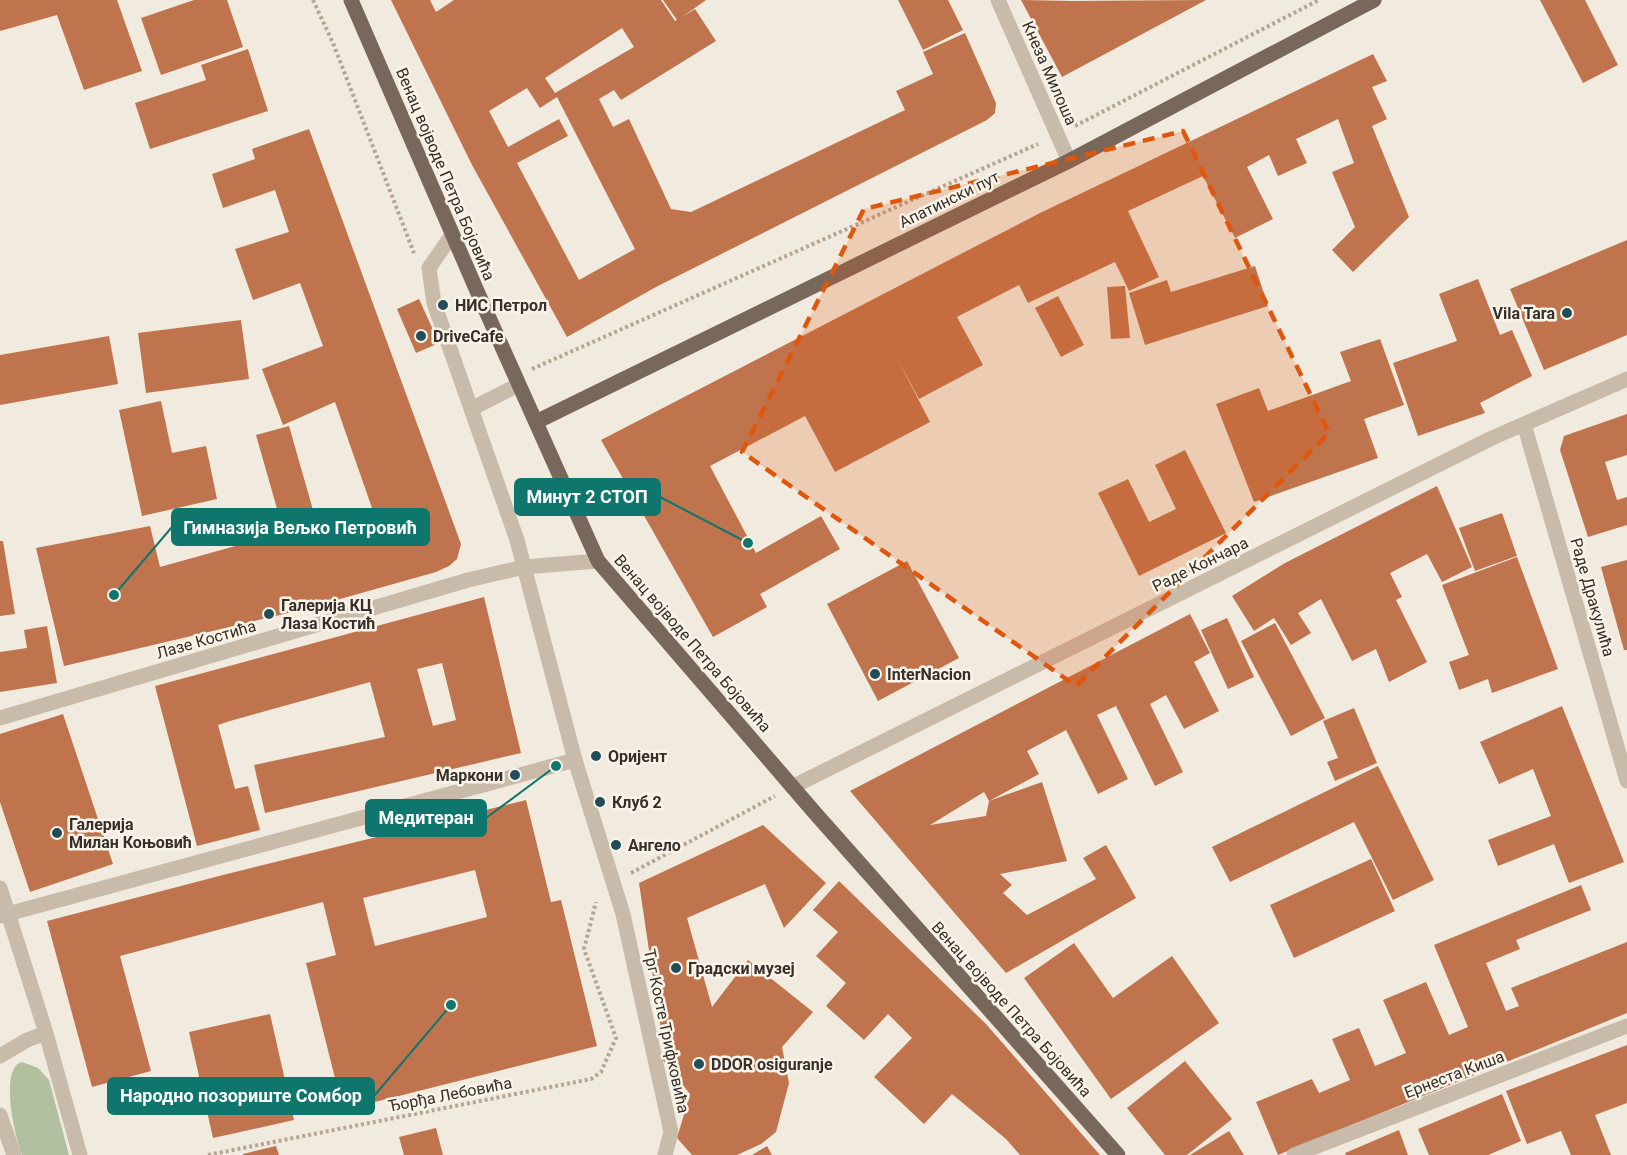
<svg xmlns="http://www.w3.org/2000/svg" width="1627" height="1155" viewBox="0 0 1627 1155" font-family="Roboto,sans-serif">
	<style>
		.green { fill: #b1c09e }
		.building { fill: #c0744d; fill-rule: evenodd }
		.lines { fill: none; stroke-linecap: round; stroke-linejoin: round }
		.path { stroke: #b5a694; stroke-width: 4; stroke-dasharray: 3 3; stroke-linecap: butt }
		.minor { stroke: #c9bbaa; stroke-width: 15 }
		.major { stroke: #78685b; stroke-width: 15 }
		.marked { fill: #df570d; fill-opacity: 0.2; stroke: #df570d; stroke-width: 4.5; stroke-dasharray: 12 8; stroke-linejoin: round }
		.poi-dot { fill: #204d57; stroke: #f9f4ea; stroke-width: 2 }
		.labels { text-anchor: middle; stroke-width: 5; stroke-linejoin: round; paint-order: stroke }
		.street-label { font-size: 16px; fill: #372f29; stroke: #f9f4ea }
		.poi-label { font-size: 16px; font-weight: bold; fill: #372f29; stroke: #f9f4ea; text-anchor: start }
		.leader { fill: none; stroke: #0f766e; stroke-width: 2 }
		.callout-dot { fill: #0f766e; stroke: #f9f4ea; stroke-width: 2 }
		.callout { fill: #0f766e; stroke: #0f766e; stroke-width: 2 }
		.callout-label { font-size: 18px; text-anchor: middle; font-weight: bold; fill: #fff }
	</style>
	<rect width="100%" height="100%" fill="#f1eade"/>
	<path class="green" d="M 22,1062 L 38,1068 L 49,1080 L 69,1155 L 22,1155 C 13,1132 0,1067 22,1062 Z"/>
	<path class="building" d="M 0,0 L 117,0 L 142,71 L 84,90 L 57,15 L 0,31 Z
		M 194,0 L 227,0 L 243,47 L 161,75 L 141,18 Z
		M 391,0 L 430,0 L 436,12 L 454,0 L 661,0 L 675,21 L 677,20 L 663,0 L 706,0 L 682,17 L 695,9 L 716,41 L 621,100 L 614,90 L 599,99 L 613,127 L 629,119 L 671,209 L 691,212 L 905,110 L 896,91 L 933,74 L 923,52 L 965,33 L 996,103 L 995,113 L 987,120 L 656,287 L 567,337 L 472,165 ZM 622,28 L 634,47 L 555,93 L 545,78 ZM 527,88 L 540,108 L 557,97 L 635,249 L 579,280 L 517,163 L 568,136 L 559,119 L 508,147 L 489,111 Z
		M 898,0 L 948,0 L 963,30 L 923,50 Z
		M 1021,0 L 1073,1 L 1206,0 L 1062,77 Z
		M 1540,0 L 1585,0 L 1618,65 L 1583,83 Z
		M 248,49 L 268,111 L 150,149 L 135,103 L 206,80 L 201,65 Z
		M 1373,54 L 1387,81 L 1372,87 L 1387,119 L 1372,126 L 1409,217 L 1353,272 L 1332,250 L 1355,227 L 1332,172 L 1354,163 L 1338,119 L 1296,139 L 1307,163 L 1278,176 L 1269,155 L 1247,167 L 1273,219 L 1235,238 L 1203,176 L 1128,211 L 1159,277 L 1129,291 L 1115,262 L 1028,303 L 1019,285 L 957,317 L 983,365 L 919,399 L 897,358 L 930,422 L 835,472 L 805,416 L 710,466 L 756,553 L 821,516 L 840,549 L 760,594 L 767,607 L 713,637 L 601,440 L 1040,213 Z
		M 309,129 L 461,544 L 457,559 L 449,566 L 436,572 L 301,610 L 64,666 L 36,548 L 150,526 L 160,567 L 372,508 L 335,402 L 283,425 L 262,369 L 323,346 L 300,283 L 253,300 L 235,249 L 289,232 L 275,190 L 223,208 L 212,174 L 255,159 L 252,149 Z
		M 1627,240 L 1627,335 L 1544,370 L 1510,289 Z
		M 1255,266 L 1268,306 L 1145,345 L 1129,293 L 1167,280 L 1171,292 Z
		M 1478,279 L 1500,335 L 1512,330 L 1532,376 L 1480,403 L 1485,413 L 1418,436 L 1393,363 L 1457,341 L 1439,294 Z
		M 1125,286 L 1130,338 L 1111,339 L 1107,287 Z
		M 1058,296 L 1084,345 L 1061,357 L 1035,308 Z
		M 419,299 L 439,343 L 416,353 L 397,309 Z
		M 241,320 L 249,379 L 146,393 L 138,333 Z
		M 109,336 L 118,384 L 0,405 L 0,355 Z
		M 1380,339 L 1404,405 L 1364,419 L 1378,458 L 1254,502 L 1216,404 L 1259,388 L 1268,411 L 1351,381 L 1340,352 Z
		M 161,401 L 172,453 L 206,446 L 217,499 L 142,516 L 119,410 Z
		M 1627,414 L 1627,455 L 1605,462 L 1617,500 L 1627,497 L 1627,525 L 1588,537 L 1560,450 L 1564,436 Z
		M 289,426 L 315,517 L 282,526 L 256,435 Z
		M 1185,450 L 1226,533 L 1139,576 L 1098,493 L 1128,479 L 1149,522 L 1176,509 L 1155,465 Z
		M 1437,486 L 1472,567 L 1442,582 L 1427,554 L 1390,573 L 1402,597 L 1396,600 L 1427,662 L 1389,682 L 1376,649 L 1352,661 L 1321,599 L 1298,613 L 1311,633 L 1291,645 L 1274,618 L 1254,631 L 1232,596 L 1285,563 Z
		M 1502,513 L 1517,556 L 1475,571 L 1459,528 Z
		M 0,541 L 3,541 L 15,614 L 0,616 Z
		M 1517,557 L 1558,669 L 1492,693 L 1488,679 L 1459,690 L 1449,662 L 1469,655 L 1442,585 Z
		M 1627,560 L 1627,650 L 1624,650 L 1601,567 Z
		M 907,561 L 959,658 L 878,701 L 827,604 Z
		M 484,597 L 521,753 L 265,813 L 254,765 L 385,737 L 370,682 L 230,721 L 218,725 L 235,789 L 248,786 L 260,830 L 197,846 L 155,686 ZM 442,663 L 456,720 L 433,726 L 417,669 Z
		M 1190,614 L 1210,653 L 1194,662 L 1219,711 L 1184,729 L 1166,695 L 1150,704 L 1183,772 L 1155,786 L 1116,706 L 1097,715 L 1128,779 L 1098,794 L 1066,730 L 1027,751 L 1039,774 L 989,801 L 1042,782 L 1067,861 L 1000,874 L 1012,885 L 1003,893 L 1027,915 L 1096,879 L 1083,858 L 1106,845 L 1136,898 L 1006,973 L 850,791 ZM 984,792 L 989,801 L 986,816 L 930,825 Z
		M 1227,618 L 1254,677 L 1228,689 L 1201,630 Z
		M 1275,623 L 1325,718 L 1291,736 L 1241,641 Z
		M 47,626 L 57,683 L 0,692 L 0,652 L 27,648 L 24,630 Z
		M 1562,706 L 1624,862 L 1569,883 L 1554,844 L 1498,866 L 1488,840 L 1551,816 L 1533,769 L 1499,784 L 1480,742 Z
		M 1354,708 L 1377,763 L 1335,781 L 1327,762 L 1338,758 L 1323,721 Z
		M 63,714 L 113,864 L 30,892 L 0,802 L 0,734 Z
		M 1378,766 L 1434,880 L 1393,900 L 1354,822 L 1230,882 L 1212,847 Z
		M 526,800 L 551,902 L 561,900 L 597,1046 L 343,1110 L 306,963 L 336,955 L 323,902 L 120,956 L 151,1071 L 92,1087 L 47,921 L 223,875 ZM 475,870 L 487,917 L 375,946 L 363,898 Z
		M 763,825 L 826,883 L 784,928 L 765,884 L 687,918 L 712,1007 L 748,960 L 813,1012 L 782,1047 L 789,1083 L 776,1132 L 761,1144 L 737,1155 L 692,1155 L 677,1138 L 690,1094 L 662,1059 L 664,1051 L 639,883 Z
		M 1371,859 L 1395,911 L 1294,958 L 1270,905 Z
		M 839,881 L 986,1024 L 1100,1155 L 1020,1155 L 1006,1139 L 952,1094 L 924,1124 L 874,1077 L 912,1038 L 888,1014 L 864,1040 L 826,1006 L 846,983 L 816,956 L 838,932 L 813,910 Z
		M 1581,885 L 1591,910 L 1516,940 L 1520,949 L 1486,963 L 1506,1011 L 1519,1006 L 1511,988 L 1627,942 L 1627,1013 L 1278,1155 L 1256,1102 L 1312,1079 L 1319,1093 L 1350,1080 L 1332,1039 L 1359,1028 L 1375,1066 L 1406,1053 L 1383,1000 L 1426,982 L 1449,1035 L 1468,1027 L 1434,945 Z
		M 1074,943 L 1113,998 L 1172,956 L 1219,1023 L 1111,1099 L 1024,978 Z
		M 270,1014 L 294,1120 L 213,1138 L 189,1032 Z
		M 1627,1045 L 1627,1103 L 1595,1115 L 1611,1155 L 1571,1155 L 1561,1131 L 1527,1144 L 1506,1091 Z
		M 1185,1061 L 1232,1119 L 1187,1155 L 1165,1155 L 1127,1108 Z
		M 1502,1094 L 1521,1141 L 1488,1155 L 1429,1155 L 1418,1129 Z
		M 436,1128 L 443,1155 L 404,1155 L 399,1137 Z
		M 1399,1130 L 1408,1155 L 1346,1155 L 1345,1153 Z
		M 1229,1131 L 1244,1155 L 1190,1155 Z
		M 276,1146 L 279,1155 L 243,1155 L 243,1154 Z
		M 767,1146 L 772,1155 L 752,1155 Z"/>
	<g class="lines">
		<path class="path" d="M 313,0 L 333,43 L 414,253
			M 1075,126 L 1319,0
			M 532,369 L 1038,144
			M 631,873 L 775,796
			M 208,1155 L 591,1079 L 601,1072 L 616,1038 L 584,949 L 596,902"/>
		<path class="minor" d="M 998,0 L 1069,161
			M 452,235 L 429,268 L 434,303 L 517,540 L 575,760 L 623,914 L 671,1132 L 665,1155
			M 471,409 L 518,385
			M 1524,424 L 1627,781
			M 0,718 L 468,580 L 524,567 L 598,561
			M 792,787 L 1492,438 L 1627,379
			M 0,888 L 46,1033 L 80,1155
			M 0,916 L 575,760
			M 0,1056 L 27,1040 L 46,1033
			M 0,1115 L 14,1155
			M 1294,1155 L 1627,1026"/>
		<path class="major" d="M 351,0 L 477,291 L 598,561 L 815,813 L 1118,1155
			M 536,422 L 1069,161 L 1374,0"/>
	</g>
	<path class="marked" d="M 1183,131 L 1329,433 L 1076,686 L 742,452 L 864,209 Z"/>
	<g class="poi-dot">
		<circle cx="443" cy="305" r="6"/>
		<circle cx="1567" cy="313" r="6"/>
		<circle cx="421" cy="336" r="6"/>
		<circle cx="269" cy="614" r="6"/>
		<circle cx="875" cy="674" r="6"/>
		<circle cx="596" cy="756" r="6"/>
		<circle cx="515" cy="775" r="6"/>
		<circle cx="600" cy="802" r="6"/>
		<circle cx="57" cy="833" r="6"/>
		<circle cx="616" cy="845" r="6"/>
		<circle cx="676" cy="968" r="6"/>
		<circle cx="699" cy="1064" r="6"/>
	</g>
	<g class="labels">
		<g class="street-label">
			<text transform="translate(1050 73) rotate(66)" y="6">Кнеза Милоша</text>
			<text transform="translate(446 174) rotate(67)" y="6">Венац војводе Петра Бојовића</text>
			<text transform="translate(949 199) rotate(-26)" y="6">Апатински пут</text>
			<text transform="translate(1200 564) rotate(-26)" y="6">Раде Кончара</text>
			<text transform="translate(1593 597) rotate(74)" y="6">Раде Дракулића</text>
			<text transform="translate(206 639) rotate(-16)" y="6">Лазе Костића</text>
			<text transform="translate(693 643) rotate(49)" y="6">Венац војводе Петра Бојовића</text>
			<text transform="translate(1012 1009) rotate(48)" y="6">Венац војводе Петра Бојовића</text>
			<text transform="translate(667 1031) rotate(78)" y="6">Трг Косте Трифковића</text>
			<text transform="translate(1454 1074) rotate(-21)" y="6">Ернеста Киша</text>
			<text transform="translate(450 1094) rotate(-11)" y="6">Ђорђа Лебовића</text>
		</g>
		<g class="poi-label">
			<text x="455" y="311">НИС Петрол</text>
			<text x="1555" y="319" text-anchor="end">Vila Tara</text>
			<text x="433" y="342">DriveCafe</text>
			<text x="281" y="611">Галерија КЦ<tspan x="281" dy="18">Лаза Костић</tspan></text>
			<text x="887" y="680">InterNacion</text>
			<text x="608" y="762">Оријент</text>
			<text x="503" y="781" text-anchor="end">Маркони</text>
			<text x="612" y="808">Клуб 2</text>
			<text x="69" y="830">Галерија<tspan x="69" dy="18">Милан Коњовић</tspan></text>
			<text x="628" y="851">Ангело</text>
			<text x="688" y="974">Градски музеј</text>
			<text x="711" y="1070">DDOR osiguranje</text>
		</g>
	</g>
	<path class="leader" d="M748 543L660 497M114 595L172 527M556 766L486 818M451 1005L374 1096"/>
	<g class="callout-dot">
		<circle cx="748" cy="543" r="6"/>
		<circle cx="114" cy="595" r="6"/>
		<circle cx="556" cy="766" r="6"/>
		<circle cx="451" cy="1005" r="6"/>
	</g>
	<g class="callout">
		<rect x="515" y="479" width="145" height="36" rx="6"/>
		<rect x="172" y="509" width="257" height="36" rx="6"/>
		<rect x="366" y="800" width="120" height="36" rx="6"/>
		<rect x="108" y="1078" width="266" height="36" rx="6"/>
	</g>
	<g class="callout-label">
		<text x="587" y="503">Минут 2 СТОП</text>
		<text x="300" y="534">Гимназија Вељко Петровић</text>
		<text x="426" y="824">Медитеран</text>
		<text x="241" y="1102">Народно позориште Сомбор</text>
	</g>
</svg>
